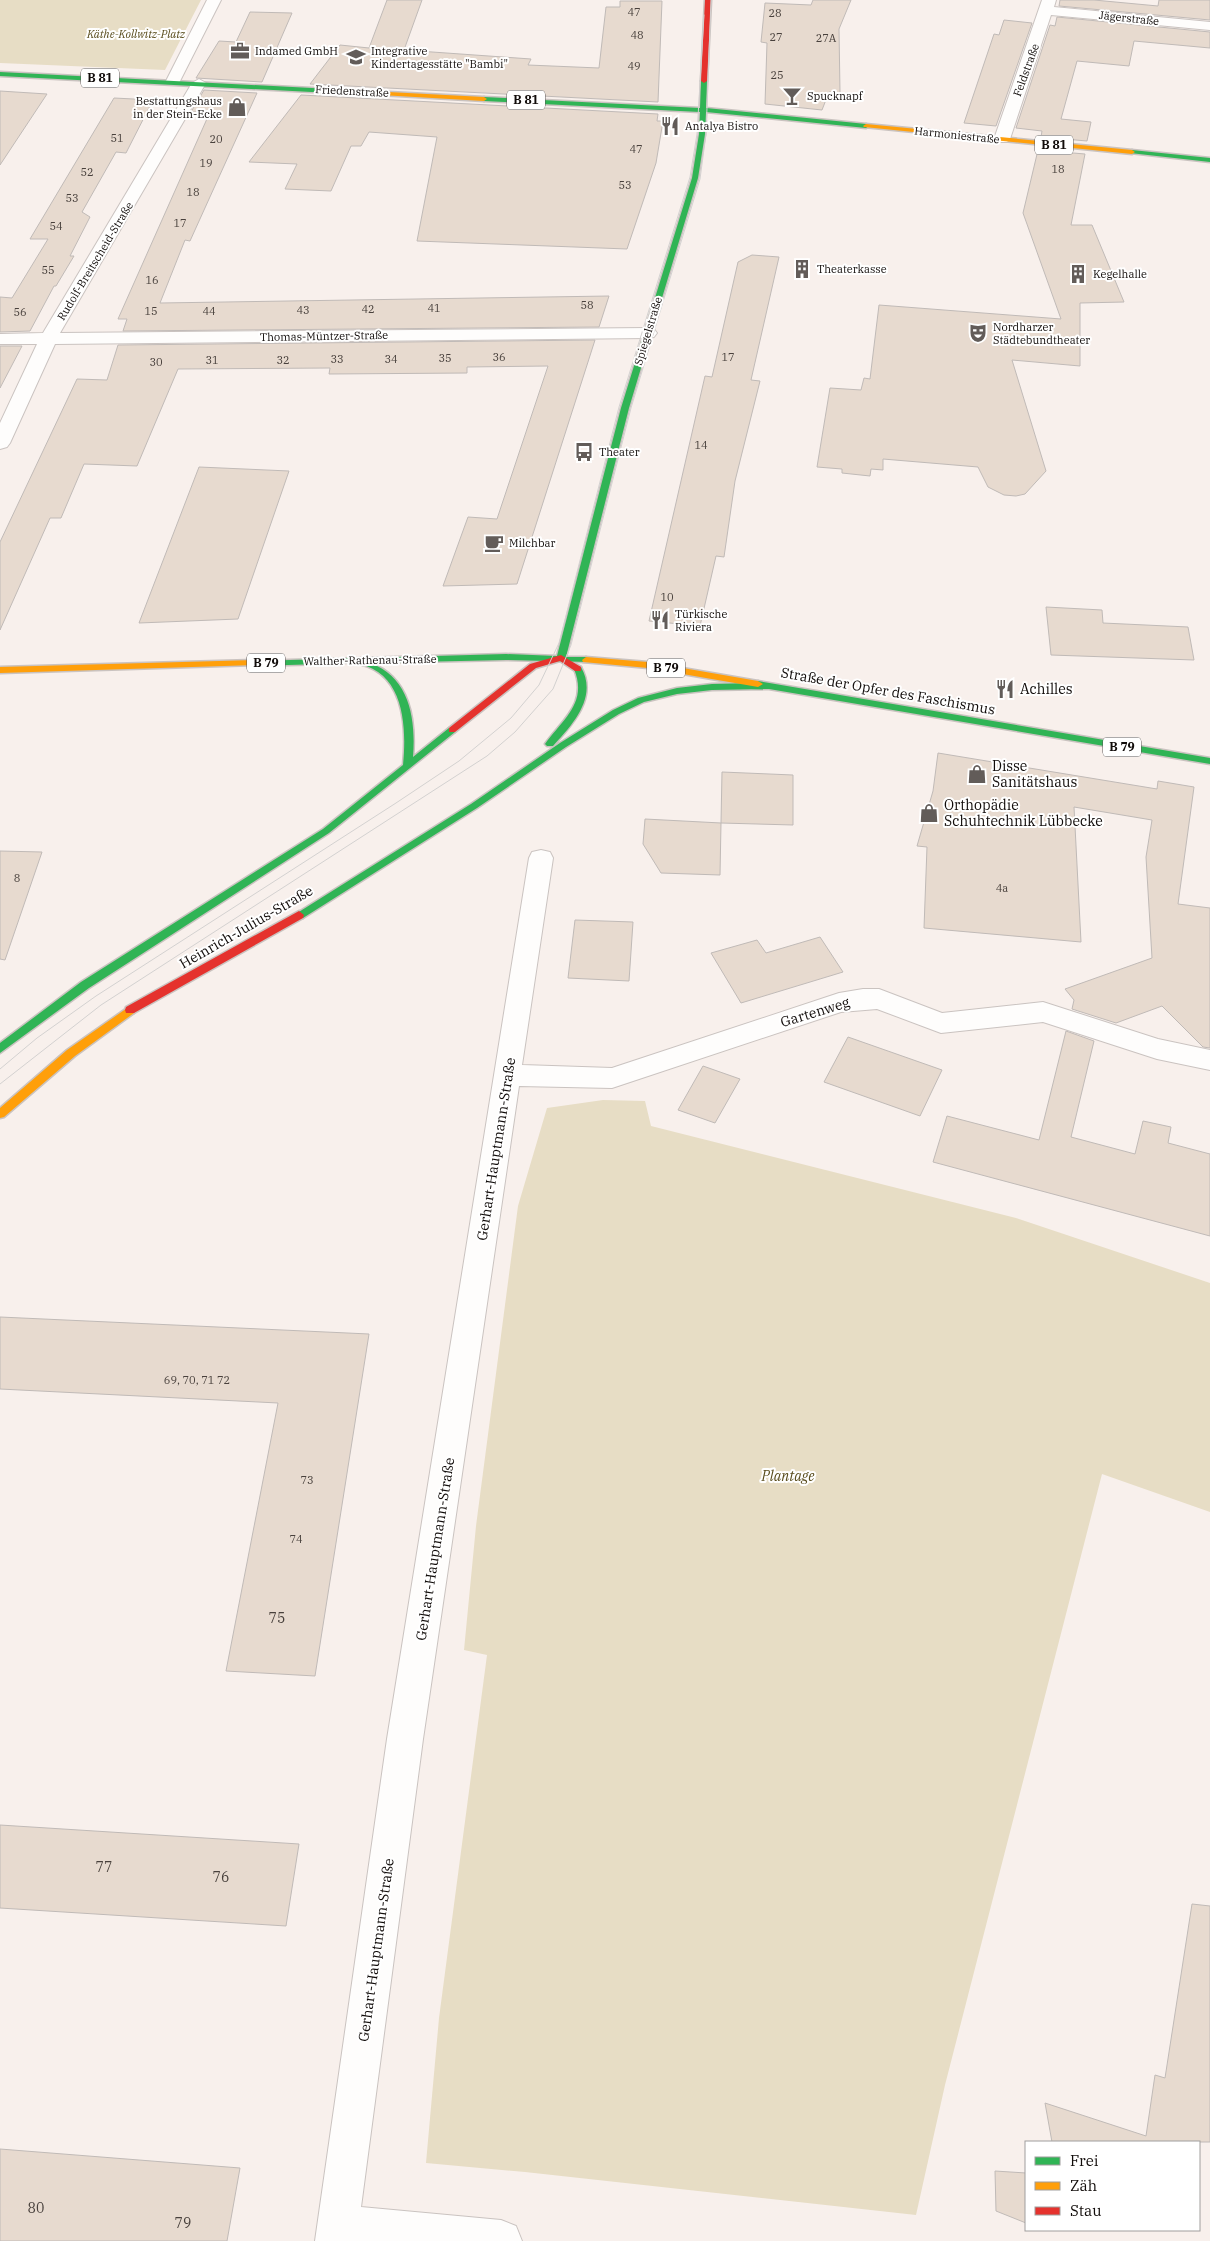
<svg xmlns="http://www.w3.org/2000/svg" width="1210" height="2241" viewBox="0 0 1210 2241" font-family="'IBM Plex Serif',serif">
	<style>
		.green { fill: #e7ddc5 }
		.building { fill: #e7dacf; stroke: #c0bab7 }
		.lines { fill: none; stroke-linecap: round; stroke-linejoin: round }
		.street-casing { stroke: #cac3c0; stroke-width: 2 }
		.fast-casing { stroke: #cac3c0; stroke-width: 3 }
		.slow-casing { stroke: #cac3c0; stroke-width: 3 }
		.jam-casing { stroke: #cac3c0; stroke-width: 3 }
		.street { fill: #fefdfc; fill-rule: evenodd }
		.fast { fill: #30b455; fill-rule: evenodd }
		.slow { fill: #ff9f0a; fill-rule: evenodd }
		.jam { fill: #e5322d; fill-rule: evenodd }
		.tram { stroke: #d3d1d0; stroke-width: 1 }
		.labels { text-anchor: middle; stroke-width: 4; stroke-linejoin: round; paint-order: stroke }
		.number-label { font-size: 11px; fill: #48403c }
		.far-street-label { font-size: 11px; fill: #110c0a; stroke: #fff }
		.far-park-label { font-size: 11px; font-style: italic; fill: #594c1c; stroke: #fff }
		.far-poi-label { font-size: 11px; fill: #110c0a; stroke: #fff; text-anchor: start }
		.shield { fill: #fff; stroke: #585554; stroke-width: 1 }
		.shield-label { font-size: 12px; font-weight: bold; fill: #110c0a }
		.poi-label { font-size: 14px; fill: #110c0a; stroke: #fff; text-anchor: start }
		.street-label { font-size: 14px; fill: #110c0a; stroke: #fff }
		.park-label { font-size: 14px; font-style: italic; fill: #594c1c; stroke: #fff }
		.near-number-label { font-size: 14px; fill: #48403c }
	</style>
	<rect width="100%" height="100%" fill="#f8f0ec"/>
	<path class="green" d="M 0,0 L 201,0 L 165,70 L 0,63 Z
		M 603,1100 L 645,1101 L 651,1126 L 1016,1218 L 1210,1283 L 1210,1512 L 1102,1474 L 945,2085 L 916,2215 L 525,2172 L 426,2163 L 439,2018 L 487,1655 L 464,1650 L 476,1526 L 518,1206 L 547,1108 Z"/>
	<path class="building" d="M 387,0 L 422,0 L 404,50 L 531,59 L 528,65 L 599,68 L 606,7 L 620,7 L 620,1 L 662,1 L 658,102 L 310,84 L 340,45 L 369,48 Z
		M 813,0 L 851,0 L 839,29 L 840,93 L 829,92 L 822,110 L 765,104 L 767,43 L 761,42 L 765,3 L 811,5 Z
		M 1060,0 L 1094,0 L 1158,6 L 1159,0 L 1210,0 L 1210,20 L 1059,6 Z
		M 250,12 L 292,13 L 262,82 L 196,78 L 219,41 L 236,42 Z
		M 1057,17 L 1210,32 L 1210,48 L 1134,41 L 1129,66 L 1077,61 L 1061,119 L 1091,122 L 1087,141 L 1041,137 L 1042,131 L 1016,128 L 1050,25 L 1055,26 Z
		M 1004,20 L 1032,23 L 996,126 L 964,123 L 994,34 L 999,35 Z
		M 204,90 L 257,93 L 190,241 L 185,240 L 160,303 L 609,296 L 599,327 L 123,331 L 127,319 L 118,319 L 210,112 L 191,112 Z
		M 0,91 L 47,94 L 0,165 Z
		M 301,95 L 658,114 L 657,121 L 663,121 L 656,163 L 627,249 L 417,241 L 437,137 L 369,132 L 361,146 L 351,146 L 331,191 L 285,189 L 297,164 L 249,162 Z
		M 114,98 L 153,100 L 126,153 L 116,152 L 82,212 L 90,217 L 70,256 L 74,256 L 56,286 L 54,286 L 30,331 L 0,332 L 0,297 L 12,298 L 48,239 L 30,239 Z
		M 1038,150 L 1085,154 L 1071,225 L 1092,225 L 1124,302 L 1080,303 L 1080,366 L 1012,360 L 1046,471 L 1025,494 L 1016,496 L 1004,495 L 988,487 L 978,467 L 883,459 L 883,470 L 871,469 L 870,476 L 842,473 L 842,469 L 817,467 L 830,388 L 861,390 L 864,378 L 870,379 L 879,305 L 1061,319 L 1023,213 Z
		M 752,255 L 779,257 L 751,380 L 760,381 L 735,481 L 724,557 L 716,556 L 700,626 L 649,621 L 705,376 L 712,377 L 738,262 Z
		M 595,340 L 517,584 L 443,586 L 468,517 L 497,519 L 548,366 L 467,367 L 467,373 L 329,374 L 330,368 L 178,369 L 137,466 L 84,464 L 61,518 L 50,518 L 0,630 L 0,542 L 77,379 L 107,380 L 118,345 Z
		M 0,346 L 22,346 L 0,388 Z
		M 199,467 L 289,471 L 238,619 L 139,623 Z
		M 1046,607 L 1102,610 L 1103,623 L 1188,627 L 1194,660 L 1051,655 Z
		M 938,753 L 1157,789 L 1158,781 L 1194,787 L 1178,904 L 1210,908 L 1210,1048 L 1203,1047 L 1162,1006 L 1116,1023 L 1072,1009 L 1074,1000 L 1065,989 L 1152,958 L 1146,857 L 1152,820 L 1074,807 L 1081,942 L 924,928 L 927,847 L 917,846 L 933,791 Z
		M 722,772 L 793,775 L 793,825 L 721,823 Z
		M 645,819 L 721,823 L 720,875 L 661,873 L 643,844 Z
		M 0,851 L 42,852 L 5,960 L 0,959 Z
		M 575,920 L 633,922 L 629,981 L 568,978 Z
		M 820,937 L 843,972 L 741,1003 L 711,953 L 757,940 L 766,953 Z
		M 1066,1031 L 1094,1041 L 1071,1137 L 1135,1154 L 1143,1121 L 1171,1127 L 1168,1143 L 1210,1154 L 1210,1236 L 933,1162 L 947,1116 L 1039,1140 Z
		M 848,1037 L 942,1070 L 920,1116 L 824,1082 Z
		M 703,1066 L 740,1079 L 715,1123 L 678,1110 Z
		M 0,1317 L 369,1334 L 315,1676 L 226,1671 L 278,1403 L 0,1389 Z
		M 0,1825 L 299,1844 L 286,1926 L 0,1908 Z
		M 1192,1904 L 1210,1906 L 1210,2142 L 1052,2142 L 1045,2103 L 1146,2136 L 1155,2075 L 1165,2078 Z
		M 0,2149 L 240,2168 L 227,2241 L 0,2241 Z
		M 995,2171 L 1026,2173 L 1026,2223 L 996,2211 Z"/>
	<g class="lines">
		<g class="street-casing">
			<path id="street" d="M 207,0 L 221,0 L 180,81 L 178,84 L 168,84 L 166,81 Z
				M 1042,0 L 1056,0 L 1054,7 L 1210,22 L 1210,30 L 1051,15 L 1010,139 L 1007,142 L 997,142 L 994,139 Z
				M 199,79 L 206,83 L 60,333 L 648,328 L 654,329 L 657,333 L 654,337 L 648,338 L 55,344 L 10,443 L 7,447 L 0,449 L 0,423 L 37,344 L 0,344 L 0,334 L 43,333 L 192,83 Z
				M 541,850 L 550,852 L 553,858 L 522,1065 L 612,1068 L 839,993 L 863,989 L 879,989 L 942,1013 L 1043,1002 L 1158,1039 L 1210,1050 L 1210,1070 L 1157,1059 L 1043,1022 L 941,1033 L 877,1009 L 841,1012 L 612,1088 L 519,1086 L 423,1739 L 361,2207 L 501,2220 L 516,2226 L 522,2241 L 315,2241 L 387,1739 L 529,858 L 532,852 Z"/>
		</g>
		<g class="fast-casing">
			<path id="fast" d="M 0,72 L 331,89 L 334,91 L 331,93 L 0,76 Z
				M 704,79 L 707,81 L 706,108 L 866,124 L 869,126 L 866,128 L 706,112 L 705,134 L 698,178 L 629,408 L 566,657 L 586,657 L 590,660 L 589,662 L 506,660 L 370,663 C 410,677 416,720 413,757 L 449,728 L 455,728 L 455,732 L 329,833 L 89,988 L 0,1053 L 0,1043 L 81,982 L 323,829 L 403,765 C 407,725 404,668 352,663 C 342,662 331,664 321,664 C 299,665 277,665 255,666 L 251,663 L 252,661 L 506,654 L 557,656 L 621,408 L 692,178 L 699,134 L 700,112 L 484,101 L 481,99 L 484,97 L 700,108 L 701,81 Z
				M 1132,150 L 1210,158 L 1210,162 L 1130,153 L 1129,152 Z
				M 578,666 L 581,667 C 598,697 573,724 553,746 L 547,746 L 545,744 C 563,719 588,703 574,669 Z
				M 758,681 L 1210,758 L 1210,764 L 769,689 L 712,690 L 677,694 L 644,702 L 619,714 L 566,747 L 477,808 L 303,918 L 295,918 L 294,915 L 471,804 L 560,743 L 613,710 L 638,698 L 677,688 L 712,684 L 754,683 Z"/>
		</g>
		<g class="slow-casing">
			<path id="slow" d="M 331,89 L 484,97 L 487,99 L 484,101 L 329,92 L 329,90 Z
				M 866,124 L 1132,150 L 1135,152 L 1132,154 L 864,127 L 863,126 Z
				M 586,657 L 648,662 L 758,681 L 763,684 L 758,687 L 648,668 L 583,662 L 582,660 Z
				M 255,660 L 259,663 L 258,665 L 0,673 L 0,667 Z
				M 130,1006 L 134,1007 L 135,1010 L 134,1013 L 75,1056 L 4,1117 L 0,1118 L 0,1108 L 67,1050 Z"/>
		</g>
		<g class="jam-casing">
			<path id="jam" d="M 705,0 L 711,0 L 707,81 L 704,83 L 701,81 Z
				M 561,655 L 581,667 L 581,671 L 575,671 L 560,661 L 536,668 L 455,732 L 449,732 L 449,728 L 530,664 Z
				M 299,911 L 304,915 L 303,918 L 134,1013 L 126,1013 L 125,1010 L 126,1007 Z"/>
		</g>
		<use href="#street" class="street"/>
		<use href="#fast" class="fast"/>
		<use href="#slow" class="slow"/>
		<use href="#jam" class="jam"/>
		<path class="tram" d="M 0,1069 L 37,1038 L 96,996 L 396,803 L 459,761 L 511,718 L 539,685 L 559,643 L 619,407 L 690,177 L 697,134 L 704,15
			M 0,1084 L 101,1005 L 487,756 L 515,732 L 553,689 L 571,645 L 631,408 L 700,179 L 706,134 L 711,0"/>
	</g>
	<defs>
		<g id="office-bare" transform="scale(1.5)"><path d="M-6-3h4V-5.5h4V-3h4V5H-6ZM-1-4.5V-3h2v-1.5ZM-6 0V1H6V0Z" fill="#625c59" stroke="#fff" stroke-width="2.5" paint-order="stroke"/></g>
		<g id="school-bare" transform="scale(1.5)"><path d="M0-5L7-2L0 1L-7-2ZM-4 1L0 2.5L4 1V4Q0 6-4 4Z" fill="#625c59" stroke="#fff" stroke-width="2.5" paint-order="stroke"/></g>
		<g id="bar-bare" transform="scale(1.5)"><path d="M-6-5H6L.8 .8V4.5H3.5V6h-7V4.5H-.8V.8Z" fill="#625c59" stroke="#fff" stroke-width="2.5" paint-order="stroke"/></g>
		<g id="shop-bare" transform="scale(1.5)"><path d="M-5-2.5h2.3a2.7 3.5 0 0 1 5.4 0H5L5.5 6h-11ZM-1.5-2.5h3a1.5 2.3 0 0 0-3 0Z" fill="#625c59" stroke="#fff" stroke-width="2.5" paint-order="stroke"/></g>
		<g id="restaurant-bare" transform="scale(1.5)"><path d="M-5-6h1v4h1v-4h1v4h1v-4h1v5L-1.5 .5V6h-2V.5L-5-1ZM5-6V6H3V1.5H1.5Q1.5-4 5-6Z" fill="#625c59" stroke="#fff" stroke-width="2.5" paint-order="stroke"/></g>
		<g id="building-bare" transform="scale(1.5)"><path d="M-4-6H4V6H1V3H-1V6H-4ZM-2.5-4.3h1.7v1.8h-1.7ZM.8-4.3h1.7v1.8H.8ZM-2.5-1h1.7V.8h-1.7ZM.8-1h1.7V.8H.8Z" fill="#625c59" stroke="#fff" stroke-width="2.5" paint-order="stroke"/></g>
		<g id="theatre-bare" transform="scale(1.5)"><path d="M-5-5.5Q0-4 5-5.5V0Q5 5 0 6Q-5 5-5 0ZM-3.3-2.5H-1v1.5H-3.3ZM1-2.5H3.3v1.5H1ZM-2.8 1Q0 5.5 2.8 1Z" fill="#625c59" stroke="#fff" stroke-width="2.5" paint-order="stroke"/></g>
		<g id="bus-bare" transform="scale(1.5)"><path d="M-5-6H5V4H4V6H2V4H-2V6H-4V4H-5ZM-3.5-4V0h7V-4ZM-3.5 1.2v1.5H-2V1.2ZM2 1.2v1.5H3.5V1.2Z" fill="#625c59" stroke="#fff" stroke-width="2.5" paint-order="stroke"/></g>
		<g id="cafe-bare" transform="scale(1.5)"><path d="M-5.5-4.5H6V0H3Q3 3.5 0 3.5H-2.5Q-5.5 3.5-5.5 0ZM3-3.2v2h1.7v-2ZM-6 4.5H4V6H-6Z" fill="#625c59" stroke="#fff" stroke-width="2.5" paint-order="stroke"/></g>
	</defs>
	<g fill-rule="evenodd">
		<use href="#office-bare" x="240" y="51"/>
		<use href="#school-bare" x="356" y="57"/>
		<use href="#bar-bare" x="792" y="96"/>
		<use href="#shop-bare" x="237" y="107"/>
		<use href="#restaurant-bare" x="670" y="126"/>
		<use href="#building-bare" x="802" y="269"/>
		<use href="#building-bare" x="1078" y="274"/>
		<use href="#theatre-bare" x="978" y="333"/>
		<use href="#bus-bare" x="584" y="452"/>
		<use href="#cafe-bare" x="494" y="543"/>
		<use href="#restaurant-bare" x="660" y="620"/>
		<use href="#restaurant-bare" x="1005" y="689"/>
		<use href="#shop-bare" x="977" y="774"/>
		<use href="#shop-bare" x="929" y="813"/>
	</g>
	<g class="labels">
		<g class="number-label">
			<text x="634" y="16">47</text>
			<text x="775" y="17">28</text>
			<text x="637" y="39">48</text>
			<text x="776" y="41">27</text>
			<text x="826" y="42">27A</text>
			<text x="634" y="70">49</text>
			<text x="777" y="79">25</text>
			<text x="117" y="142">51</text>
			<text x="216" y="143">20</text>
			<text x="636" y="153">47</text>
			<text x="206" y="167">19</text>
			<text x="1058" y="173">18</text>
			<text x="87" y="176">52</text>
			<text x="625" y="189">53</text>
			<text x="193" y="196">18</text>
			<text x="72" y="202">53</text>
			<text x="180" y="227">17</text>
			<text x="56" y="230">54</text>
			<text x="48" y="274">55</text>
			<text x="152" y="284">16</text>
			<text x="587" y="309">58</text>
			<text x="434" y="312">41</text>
			<text x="368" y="313">42</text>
			<text x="303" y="314">43</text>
			<text x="151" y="315">15</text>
			<text x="209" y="315">44</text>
			<text x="20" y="316">56</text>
			<text x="499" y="361">36</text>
			<text x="728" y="361">17</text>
			<text x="445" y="362">35</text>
			<text x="337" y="363">33</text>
			<text x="391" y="363">34</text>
			<text x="212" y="364">31</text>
			<text x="283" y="364">32</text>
			<text x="156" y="366">30</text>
			<text x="701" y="449">14</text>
			<text x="667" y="601">10</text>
			<text x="17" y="882">8</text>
			<text x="1002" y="892">4a</text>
			<text x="197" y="1384">69, 70, 71 72</text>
			<text x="307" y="1484">73</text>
			<text x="296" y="1543">74</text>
		</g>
		<g class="far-street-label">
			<text transform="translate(1129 18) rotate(6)" y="4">Jägerstraße</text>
			<text transform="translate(1026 70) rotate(-70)" y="4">Feldstraße</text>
			<text transform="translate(352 91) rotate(3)" y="4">Friedenstraße</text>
			<text transform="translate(957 135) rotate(6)" y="4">Harmoniestraße</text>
			<text transform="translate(95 261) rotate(-59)" y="4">Rudolf-Breitscheid-Straße</text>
			<text transform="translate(648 331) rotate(-73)" y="4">Spiegelstraße</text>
			<text transform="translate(324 336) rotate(-1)" y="4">Thomas-Müntzer-Straße</text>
			<text transform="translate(370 660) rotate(-1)" y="4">Walther-Rathenau-Straße</text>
		</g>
		<g class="far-park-label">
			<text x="136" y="38">Käthe-Kollwitz-Platz</text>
		</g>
		<g class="far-poi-label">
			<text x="255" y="55">Indamed GmbH</text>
			<text x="371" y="55">Integrative<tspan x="371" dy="13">Kindertagesstätte "Bambi"</tspan></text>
			<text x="807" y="100">Spucknapf</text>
			<text x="222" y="105" text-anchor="end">Bestattungshaus<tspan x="222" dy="13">in der Stein-Ecke</tspan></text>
			<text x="685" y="130">Antalya Bistro</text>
			<text x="817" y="273">Theaterkasse</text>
			<text x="1093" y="278">Kegelhalle</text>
			<text x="993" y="331">Nordharzer<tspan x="993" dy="13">Städtebundtheater</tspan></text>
			<text x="599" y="456">Theater</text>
			<text x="509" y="547">Milchbar</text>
			<text x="675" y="618">Türkische<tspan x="675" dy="13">Riviera</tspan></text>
		</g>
		<g class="shield">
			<rect x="81" y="68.5" width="38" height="19" rx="4"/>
			<rect x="507" y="90.5" width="38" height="19" rx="4"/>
			<rect x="1035" y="135.5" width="38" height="19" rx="4"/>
			<rect x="247" y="653.5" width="38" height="19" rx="4"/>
			<rect x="647" y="658.5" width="38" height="19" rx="4"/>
			<rect x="1103" y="737.5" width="38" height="19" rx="4"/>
		</g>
		<g class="shield-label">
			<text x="100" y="82">B 81</text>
			<text x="526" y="104">B 81</text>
			<text x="1054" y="149">B 81</text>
			<text x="266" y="667">B 79</text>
			<text x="666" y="672">B 79</text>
			<text x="1122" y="751">B 79</text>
		</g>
		<g class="poi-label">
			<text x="1020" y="694">Achilles</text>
			<text x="992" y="771">Disse<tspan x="992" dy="16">Sanitätshaus</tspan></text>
			<text x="944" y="810">Orthopädie<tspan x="944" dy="16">Schuhtechnik Lübbecke</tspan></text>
		</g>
		<g class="street-label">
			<text transform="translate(888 691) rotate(10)" y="5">Straße der Opfer des Faschismus</text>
			<text transform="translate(246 927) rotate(-30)" y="5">Heinrich-Julius-Straße</text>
			<text transform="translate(815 1012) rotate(-17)" y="5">Gartenweg</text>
			<text transform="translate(496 1149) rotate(-81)" y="5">Gerhart-Hauptmann-Straße</text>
			<text transform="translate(435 1549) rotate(-81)" y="5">Gerhart-Hauptmann-Straße</text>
			<text transform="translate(376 1950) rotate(-82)" y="5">Gerhart-Hauptmann-Straße</text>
		</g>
		<g class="park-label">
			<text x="788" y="1481">Plantage</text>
		</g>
		<g class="near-number-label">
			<text x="277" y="1623">75</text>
			<text x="104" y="1872">77</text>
			<text x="221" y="1882">76</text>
			<text x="36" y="2213">80</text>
			<text x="183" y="2228">79</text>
		</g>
	</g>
	<rect x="1025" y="2141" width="175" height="90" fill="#ffffff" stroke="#a09e9d"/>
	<rect x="1035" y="2157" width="25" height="8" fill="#30b455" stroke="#a09e9d"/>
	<text x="1070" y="2166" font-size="15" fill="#110c0a">Frei</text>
	<rect x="1035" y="2182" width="25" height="8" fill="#ff9f0a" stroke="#a09e9d"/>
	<text x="1070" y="2191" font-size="15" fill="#110c0a">Zäh</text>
	<rect x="1035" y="2207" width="25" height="8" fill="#e5322d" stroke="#a09e9d"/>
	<text x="1070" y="2216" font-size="15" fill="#110c0a">Stau</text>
</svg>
